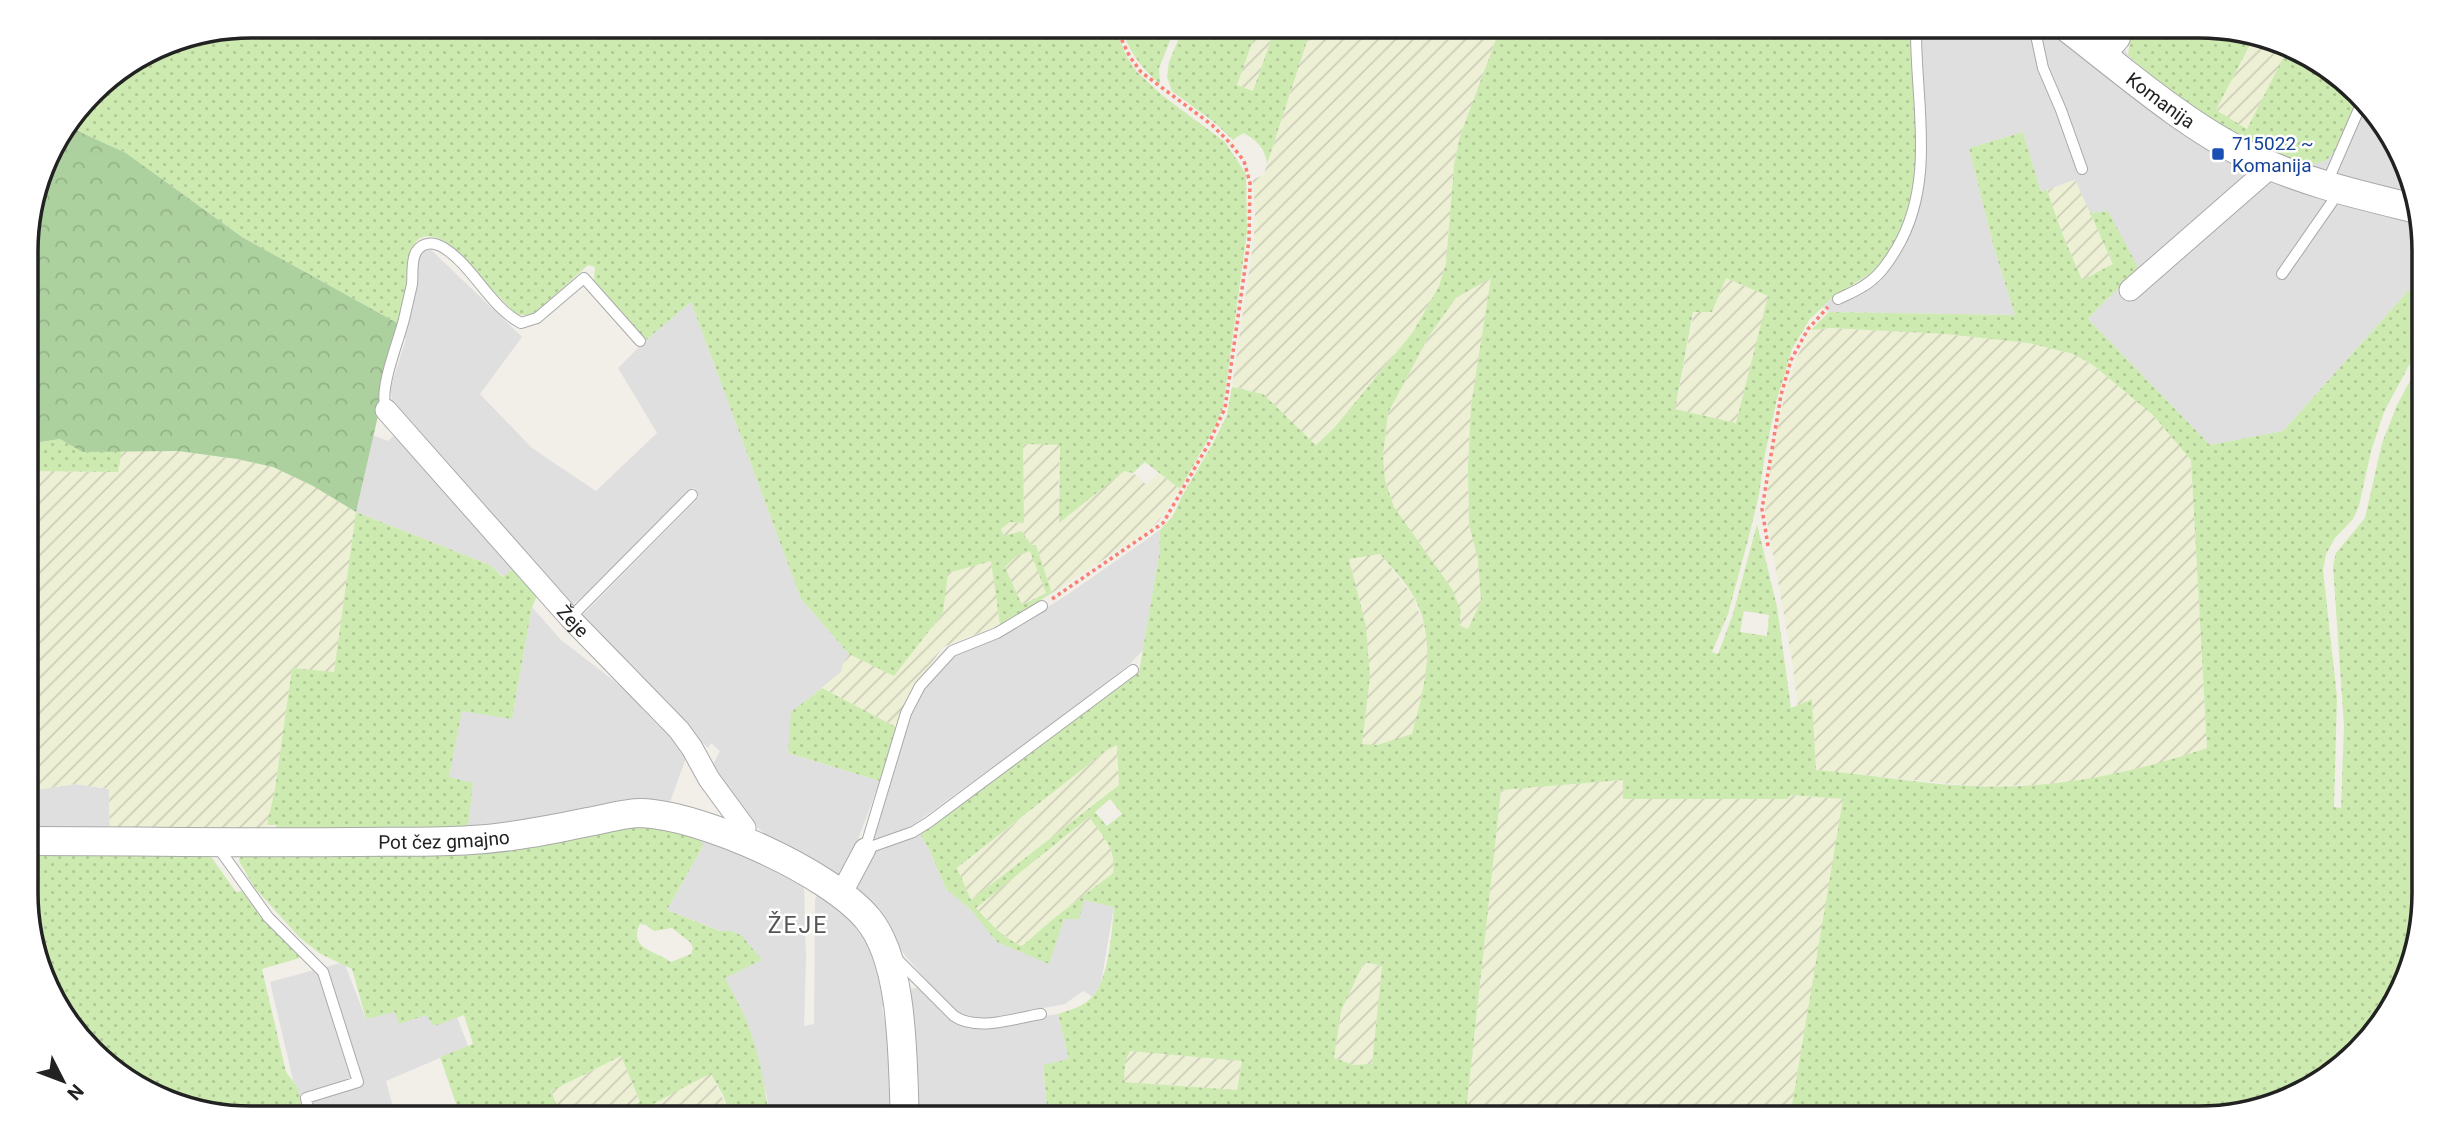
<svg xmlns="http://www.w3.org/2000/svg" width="2451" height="1144" viewBox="0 0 2451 1144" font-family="Roboto,sans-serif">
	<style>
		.residential { fill: #e0dfdf }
		.farmland { fill: url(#farmland-furrows) }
		.grass { fill: url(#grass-dots); fill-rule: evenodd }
		.forest { fill: url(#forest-crowns) }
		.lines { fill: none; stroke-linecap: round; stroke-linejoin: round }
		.service-casing { stroke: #a9a9a9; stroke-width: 12 }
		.minor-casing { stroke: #a9a9a9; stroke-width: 23 }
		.tertiary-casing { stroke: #a9a9a9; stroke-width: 30 }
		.path { stroke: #fa8072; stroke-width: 3.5; stroke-dasharray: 3.5 3.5; stroke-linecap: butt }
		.service { stroke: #fff; stroke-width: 10 }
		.minor { stroke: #fff; stroke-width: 21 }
		.tertiary { stroke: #fff; stroke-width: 28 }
		.transit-dot { fill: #1a4fb4; stroke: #fff; stroke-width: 2.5 }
		.labels { text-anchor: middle; stroke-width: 5; stroke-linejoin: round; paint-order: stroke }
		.street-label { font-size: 19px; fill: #222; stroke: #fff }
		.transit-label { font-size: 19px; fill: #164399; stroke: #fff; text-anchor: start }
		.quarter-label { font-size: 23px; letter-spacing: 2px; fill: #555; stroke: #fff }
		.rim { fill: none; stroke: #222; stroke-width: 3.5 }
	</style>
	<defs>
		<pattern id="farmland-furrows" width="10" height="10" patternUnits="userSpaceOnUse" patternTransform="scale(1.75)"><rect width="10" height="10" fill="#eef0d5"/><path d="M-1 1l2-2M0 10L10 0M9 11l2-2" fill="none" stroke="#ccceb7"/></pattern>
		<pattern id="grass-dots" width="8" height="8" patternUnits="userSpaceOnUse" patternTransform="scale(1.75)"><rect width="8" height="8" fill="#cdebb0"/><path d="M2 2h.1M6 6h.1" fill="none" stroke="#b0c997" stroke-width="1.8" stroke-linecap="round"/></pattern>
		<pattern id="forest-crowns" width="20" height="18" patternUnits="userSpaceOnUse" patternTransform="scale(1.75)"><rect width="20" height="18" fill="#add19e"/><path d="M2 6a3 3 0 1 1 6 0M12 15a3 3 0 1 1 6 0" fill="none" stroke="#95b388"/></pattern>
	</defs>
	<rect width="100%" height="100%" fill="#f2efe9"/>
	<path class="residential" d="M 1911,26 L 2112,26 L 2128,55 L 2151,78 L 2232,134 L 2338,144 L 2357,98 L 2378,115 L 2423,223 L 2423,274 L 2283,431 L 2210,445 L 2088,319 L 2109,297 L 2108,211 L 2090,213 L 2075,180 L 2041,192 L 2023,132 L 1969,148 L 1994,248 L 2015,315 L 1829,312 L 1823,307 L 1831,299 L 1860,281 L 1910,56 Z
		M 427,246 L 522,337 L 480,394 L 532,448 L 596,491 L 657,433 L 618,368 L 645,341 L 691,302 L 801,599 L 849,654 L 843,663 L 841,672 L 792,712 L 788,753 L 880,781 L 846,871 L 838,879 L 769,838 L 756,826 L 711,768 L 720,751 L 711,743 L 708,748 L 579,619 L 699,497 L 694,487 L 591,590 L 568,608 L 478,498 L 393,405 L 390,389 L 406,339 L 404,337 L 420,253 Z
		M 398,432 L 517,565 L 504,577 L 490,565 L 356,512 L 373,435 L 388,441 Z
		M 1160,530 L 1159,556 L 1143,650 L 1131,663 L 1079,704 L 913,825 L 888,837 L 873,839 L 913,708 L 926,685 L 953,655 L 998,638 L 1067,595 Z
		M 532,607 L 561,640 L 643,703 L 642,709 L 687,755 L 668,808 L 461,832 L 449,777 L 461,710 L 512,719 Z
		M 75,784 L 109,789 L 110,835 L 28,849 L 28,791 Z
		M 920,834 L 929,849 L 946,889 L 970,909 L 997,942 L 1049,963 L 1064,918 L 1084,900 L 1114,906 L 1101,983 L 1093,997 L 1083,991 L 1065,1004 L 986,1019 L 970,1019 L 951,1009 L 892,940 L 857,888 L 856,878 L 873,852 Z
		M 700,835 L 748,848 L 804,885 L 806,959 L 804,1026 L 814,1024 L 815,900 L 817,894 L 821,892 L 869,937 L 887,1005 L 882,1007 L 884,1020 L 892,1020 L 896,1118 L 769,1118 L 767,1096 L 752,1038 L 746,1020 L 724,977 L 762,960 L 730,931 L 721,931 L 667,910 L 703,846 Z
		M 344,962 L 366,1019 L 416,1003 L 457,1017 L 468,1046 L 386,1081 L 396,1118 L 302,1118 L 270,982 Z
		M 918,987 L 923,989 L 942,1012 L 970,1029 L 1058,1014 L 1069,1059 L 1043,1066 L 1048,1118 L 912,1118 L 904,992 Z"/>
	<path class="farmland" d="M 1258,26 L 1276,26 L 1253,91 L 1237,85 Z
		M 1312,26 L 1501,26 L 1460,136 L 1454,165 L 1446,263 L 1439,286 L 1413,332 L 1334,428 L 1316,445 L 1263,394 L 1232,387 L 1254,238 L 1255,210 L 1253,180 L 1264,174 Z
		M 2254,37 L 2289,46 L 2247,129 L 2216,110 Z
		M 2075,180 L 2113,264 L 2082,281 L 2062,233 L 2047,190 Z
		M 1492,277 L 1471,405 L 1468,468 L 1469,524 L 1478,560 L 1481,602 L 1469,629 L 1459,625 L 1452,589 L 1394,507 L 1385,480 L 1383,456 L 1388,413 L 1429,336 L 1456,298 Z
		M 1726,278 L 1769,296 L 1736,423 L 1675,409 L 1694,312 L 1712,312 Z
		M 1831,328 L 1945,334 L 2029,343 L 2073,354 L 2093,365 L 2153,415 L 2191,460 L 2207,748 L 2154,766 L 2060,785 L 1972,786 L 1816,770 L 1812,700 L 1798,707 L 1791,654 L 1765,510 L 1774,443 L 1785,394 L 1796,359 L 1811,330 Z
		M 1023,444 L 1060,444 L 1058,499 L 1124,471 L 1133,473 L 1147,485 L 1158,473 L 1180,489 L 1159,521 L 1141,535 L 1052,593 L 1036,545 L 1032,545 L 1025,535 L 1004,536 L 1001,529 L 1010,522 L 1024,523 Z
		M 122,450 L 178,451 L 237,459 L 273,467 L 313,486 L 356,512 L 334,673 L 292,668 L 275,789 L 269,823 L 262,834 L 110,835 L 109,789 L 75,784 L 28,791 L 27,471 L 117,472 Z
		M 1030,550 L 1046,592 L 1022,605 L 1005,567 L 1017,556 Z
		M 1380,554 L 1413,596 L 1427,634 L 1427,676 L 1413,734 L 1377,745 L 1362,745 L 1366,626 L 1349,558 Z
		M 991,561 L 1000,625 L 943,647 L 908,696 L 896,727 L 822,688 L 841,672 L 843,663 L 849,654 L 894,675 L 943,613 L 947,573 Z
		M 1117,745 L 1119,785 L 971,900 L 957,869 L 1107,750 Z
		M 1624,780 L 1624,798 L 1791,795 L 1844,799 L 1792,1105 L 1754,1108 L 1581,1107 L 1577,1117 L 1466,1113 L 1501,789 Z
		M 1089,816 L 1112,847 L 1115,864 L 1113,873 L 1053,919 L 1022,946 L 1012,941 L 992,925 L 976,908 Z
		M 1364,962 L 1382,966 L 1372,1065 L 1354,1065 L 1334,1058 L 1341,1011 Z
		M 1130,1051 L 1242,1060 L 1237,1090 L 1124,1082 L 1125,1061 Z
		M 621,1056 L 640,1103 L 612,1118 L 562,1118 L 551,1091 Z
		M 711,1074 L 732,1118 L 625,1118 L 692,1081 Z"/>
	<path class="grass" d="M 252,26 L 1113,26 L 1128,59 L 1137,72 L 1163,96 L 1225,142 L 1246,174 L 1247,232 L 1223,407 L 1216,425 L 1180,489 L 1145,462 L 1133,473 L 1124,471 L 1059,523 L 1060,445 L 1023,444 L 1024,523 L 1010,522 L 1001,529 L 1004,536 L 1021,531 L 1032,545 L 1036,545 L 1052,593 L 1000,625 L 991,561 L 948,573 L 943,613 L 894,676 L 849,654 L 801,599 L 691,302 L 645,341 L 594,280 L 595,267 L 588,265 L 533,315 L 517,315 L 446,242 C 405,220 410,267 406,291 C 405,302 402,313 399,324 L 242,237 L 126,153 L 69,127 L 103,83 L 166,43 ZM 1030,551 L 1046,593 L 1022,605 L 1005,567 L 1017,556 Z
		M 1120,26 L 1176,26 L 1159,68 L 1160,84 C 1140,68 1129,50 1120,26 Z
		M 1184,26 L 1258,26 L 1237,85 L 1253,91 L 1276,26 L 1312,26 L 1267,164 C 1266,149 1256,139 1243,133 L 1233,140 L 1215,123 L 1172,91 L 1167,77 L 1169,62 Z
		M 1501,26 L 1911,26 L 1917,161 L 1912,201 L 1905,226 L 1880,267 L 1831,299 L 1810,319 L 1792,349 L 1777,399 L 1765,454 L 1759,495 L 1748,540 L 1728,614 L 1712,652 L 1718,654 L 1733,614 L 1757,524 L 1777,607 L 1791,708 L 1812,699 L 1816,770 C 1868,774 1919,784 1971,786 C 2052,790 2131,774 2207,748 L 2191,460 L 2153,415 L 2093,365 L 2073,354 L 2029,343 L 1945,334 L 1831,328 L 1811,330 L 1829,312 L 2015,315 L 1994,248 L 1969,148 L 2023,132 L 2041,192 L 2047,190 L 2062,233 L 2082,280 L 2113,264 L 2090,213 L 2108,211 L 2140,271 L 2109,297 L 2088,319 L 2210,445 L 2283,431 L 2423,274 L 2423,339 L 2384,412 L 2371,451 L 2359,506 L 2353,519 L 2335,538 L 2326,554 L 2323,570 L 2337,697 L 2334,807 L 2341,808 L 2344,726 L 2333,566 L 2336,553 L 2365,518 L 2382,443 L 2397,405 L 2423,357 L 2425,893 L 2416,939 L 2411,939 L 2412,957 L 2407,979 L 2378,1030 L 2325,1079 L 2213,1117 L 1577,1117 L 1581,1107 L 1754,1108 L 1792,1105 L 1843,799 L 1791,795 L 1787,799 L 1623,799 L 1623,780 L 1501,790 L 1466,1112 L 1541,1117 L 1048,1118 L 1043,1065 L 1069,1059 L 1058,1014 C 1070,1010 1083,1007 1092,997 C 1109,980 1112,930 1114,907 L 1084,900 L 1079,919 L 1064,919 L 1049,964 L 997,942 L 970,909 L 946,889 L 929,849 L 920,834 L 1139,672 L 1159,556 L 1160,530 L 1173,516 L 1182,496 L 1212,445 L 1227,415 L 1232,387 L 1263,394 L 1316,445 L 1334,428 L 1413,332 L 1439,286 L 1446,263 L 1454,165 L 1460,136 ZM 1491,278 L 1471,405 L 1468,468 L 1469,524 L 1478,560 L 1481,601 L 1468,629 L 1459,625 L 1461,611 L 1452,589 L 1394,507 L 1385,480 L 1383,456 L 1388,413 L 1429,336 L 1456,298 ZM 1726,278 L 1768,296 L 1736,423 L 1675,409 L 1693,312 L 1712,312 ZM 1380,554 C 1391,567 1405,581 1414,597 C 1438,642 1424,688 1412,734 L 1377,745 L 1362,744 L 1370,677 L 1366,626 L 1349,559 ZM 1744,611 L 1769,615 L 1767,636 L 1740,632 ZM 1117,745 L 1119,785 L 971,900 L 957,868 L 1107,750 ZM 1110,799 L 1122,814 L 1107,826 L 1095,812 ZM 1089,817 C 1102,835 1117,849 1113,873 L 1053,919 L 1022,946 C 1003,938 990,923 976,908 ZM 1364,962 L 1382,966 L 1372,1064 L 1354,1065 L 1334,1058 L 1341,1011 ZM 1130,1051 L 1242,1061 L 1237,1090 L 1124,1082 L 1125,1062 Z
		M 2132,26 L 2199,26 L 2254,37 L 2216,110 L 2247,129 L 2289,46 L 2311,63 L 2309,68 L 2328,76 L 2357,98 C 2351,113 2338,153 2326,160 C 2284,183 2159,85 2128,55 Z
		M 60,439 L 82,452 L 122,450 L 118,472 L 27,471 L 27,444 Z
		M 356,512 L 490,565 L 503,577 L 517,565 L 521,569 L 519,578 L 537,596 L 532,607 L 512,719 L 462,711 L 449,777 L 473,783 L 468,826 L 461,832 L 277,833 L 276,825 L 267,825 L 275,789 L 292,668 L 334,672 Z
		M 822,688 L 896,727 L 880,781 L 788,753 L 791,712 Z
		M 644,824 L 700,835 L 703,846 L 667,910 L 720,931 L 730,931 L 741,935 L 762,960 L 725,978 C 732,992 741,1007 747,1022 C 759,1052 765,1086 769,1118 L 732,1118 L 723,1095 L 711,1074 C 683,1085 637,1118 612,1118 L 640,1102 L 621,1056 L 551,1091 L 562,1118 L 461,1118 L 440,1057 L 473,1044 L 464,1015 L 434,1026 L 426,1015 L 399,1024 L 395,1012 L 366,1019 L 352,969 L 319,953 L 299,937 L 254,887 L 239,861 L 240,856 ZM 640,924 L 646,925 L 654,931 L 672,928 L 690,942 L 693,948 L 691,954 L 671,962 C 659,952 627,949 640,924 Z
		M 28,849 L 202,853 L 212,858 L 236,892 L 242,891 L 260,915 L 300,958 L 262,969 L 286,1072 L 298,1088 L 303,1118 L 252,1118 L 165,1100 L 73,1030 L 28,922 Z"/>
	<path class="forest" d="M 69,127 L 126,153 L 242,237 L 399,324 L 356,512 L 313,486 L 273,467 L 237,459 L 178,451 L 82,452 L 60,439 L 27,444 L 27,237 L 50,152 Z"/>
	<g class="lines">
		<g class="service-casing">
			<path id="service" d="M 2034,26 L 2043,68 L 2061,110 L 2082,169
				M 2326,185 L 2362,102
				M 2282,274 L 2339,192
				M 1838,299 C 1846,295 1854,292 1862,287 C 1878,278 1888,263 1897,248 C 1937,180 1915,101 1916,26
				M 386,410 C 378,388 400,339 405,315 C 407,305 410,294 412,284 C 413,274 411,261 416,252 C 423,241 434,242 444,248 C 473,266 490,307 521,323 L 537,318 L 584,278 L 640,341
				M 570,618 L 692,495
				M 217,846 L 268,917 L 323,972 L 358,1082 L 306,1098 L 310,1118
				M 865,849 L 913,832 L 929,822 L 1133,670
				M 865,849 L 906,713 L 920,686 L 952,651 L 997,633 L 1042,606
				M 894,956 L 954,1016 C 978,1032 1015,1018 1041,1014"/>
		</g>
		<g class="minor-casing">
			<g id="minor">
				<path d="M 2104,56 L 2119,39 L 2123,26"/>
				<path d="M 2130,290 L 2272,166"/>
				<path id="s1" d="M 386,410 L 570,618 L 679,730 L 692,748 L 709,779 L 745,828 L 741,840"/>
				<path d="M 841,894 L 865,849"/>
			</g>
		</g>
		<g class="tertiary-casing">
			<g id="tertiary">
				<path id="s2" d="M 2065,26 C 2121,69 2186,126 2249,156 C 2302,182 2360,195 2417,209"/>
				<path id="s3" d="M 28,841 C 136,841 244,843 352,842 C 391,841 431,843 471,840 C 510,838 550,830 588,822 C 605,819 625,813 641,813 C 702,815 829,872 868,919 C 905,964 902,1061 905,1118"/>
			</g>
		</g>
		<path class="path" d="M 1768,546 L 1762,509 L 1781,395 L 1791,360 L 1808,329 L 1828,307
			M 1052,599 L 1163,523 L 1208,445 L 1225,408 L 1249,240 L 1250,183 L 1244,161 L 1230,143 L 1212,125 L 1141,72 L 1130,57 L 1115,26"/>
		<use href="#service" class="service"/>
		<use href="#minor" class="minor"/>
		<use href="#tertiary" class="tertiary"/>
	</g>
	<rect class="transit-dot" x="2211" y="147" width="14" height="14" rx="3.5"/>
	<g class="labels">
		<g class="street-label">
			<text dy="7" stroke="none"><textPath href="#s2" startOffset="121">Komanija</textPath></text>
			<text dy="7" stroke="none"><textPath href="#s1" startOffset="282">Žeje</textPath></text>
			<text dy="7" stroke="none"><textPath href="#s3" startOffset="416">Pot čez gmajno</textPath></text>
		</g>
		<g class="transit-label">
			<text x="2232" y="150">715022 ~<tspan x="2232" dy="22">Komanija</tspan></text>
		</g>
		<g class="quarter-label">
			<text x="798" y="933">ŽEJE</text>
		</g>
	</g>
	<path d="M0 0H2451V1144H0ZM251 38H2199A213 213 0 0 1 2412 251V893A213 213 0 0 1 2199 1106H251A213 213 0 0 1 38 893V251A213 213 0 0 1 251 38Z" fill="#fff" fill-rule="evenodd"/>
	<path class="rim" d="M251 38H2199A213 213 0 0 1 2412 251V893A213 213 0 0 1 2199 1106H251A213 213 0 0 1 38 893V251A213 213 0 0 1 251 38Z"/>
	<g transform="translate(63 1081) rotate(132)" stroke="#ffffff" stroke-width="5" paint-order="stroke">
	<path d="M0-5L12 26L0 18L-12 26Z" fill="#222222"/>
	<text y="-10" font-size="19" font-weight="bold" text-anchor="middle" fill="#222222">N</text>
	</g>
</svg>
